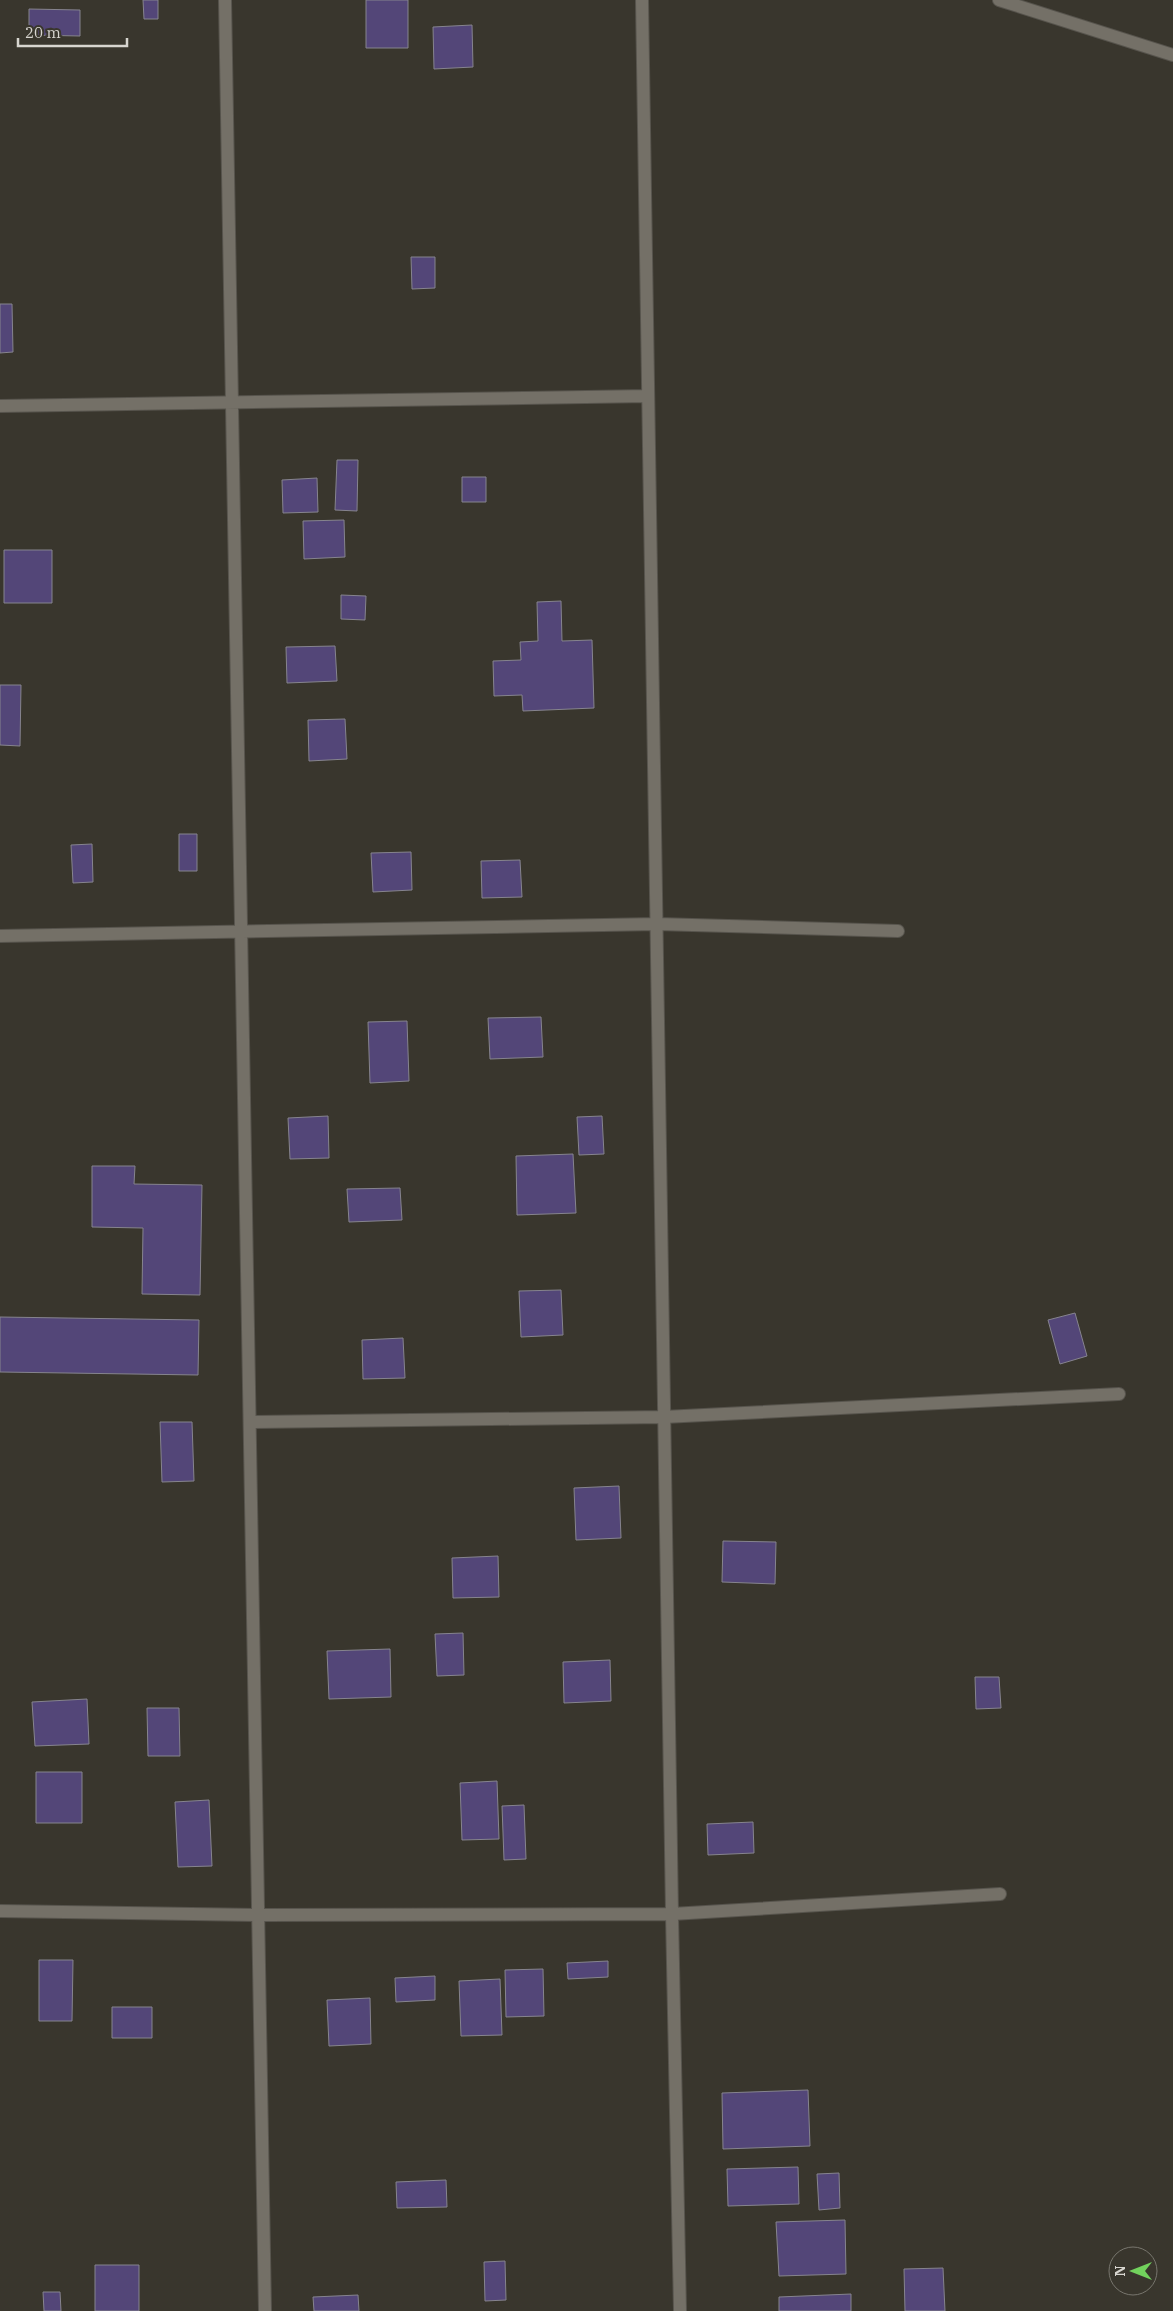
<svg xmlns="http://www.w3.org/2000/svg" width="1173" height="2311" viewBox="0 0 1173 2311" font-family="'IBM Plex Serif',serif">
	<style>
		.building { fill: #534678; stroke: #86848e }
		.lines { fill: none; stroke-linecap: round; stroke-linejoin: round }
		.minor-casing { stroke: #57544d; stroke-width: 14 }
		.minor { stroke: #747067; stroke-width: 12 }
	</style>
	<rect width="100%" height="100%" fill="#39362d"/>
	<path class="building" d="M 143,0 L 158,0 L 158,19 L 144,19 Z
		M 366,0 L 408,0 L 408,48 L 366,48 Z
		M 29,9 L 80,10 L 80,36 L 29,35 Z
		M 472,25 L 473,67 L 434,69 L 433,27 Z
		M 411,257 L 435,257 L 435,288 L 412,289 Z
		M 0,304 L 12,304 L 13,352 L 0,353 Z
		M 337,460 L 358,460 L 357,511 L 335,510 Z
		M 462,477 L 486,477 L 486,502 L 462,502 Z
		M 317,478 L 318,512 L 283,513 L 282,480 Z
		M 344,520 L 345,557 L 304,559 L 303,521 Z
		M 4,550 L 52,550 L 52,603 L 4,603 Z
		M 341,595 L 366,596 L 365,620 L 341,619 Z
		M 561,601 L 562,641 L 592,640 L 594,708 L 523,711 L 522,695 L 494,696 L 493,661 L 521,660 L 520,642 L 538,641 L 537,602 Z
		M 335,646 L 337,681 L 287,683 L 286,647 Z
		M 0,685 L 21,685 L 20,746 L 0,745 Z
		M 345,719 L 347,759 L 309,761 L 308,720 Z
		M 179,834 L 197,834 L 197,871 L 179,871 Z
		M 92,844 L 93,882 L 73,883 L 71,845 Z
		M 411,852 L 412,890 L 373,892 L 371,853 Z
		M 520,860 L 522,897 L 482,898 L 481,861 Z
		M 541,1017 L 543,1057 L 490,1059 L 488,1018 Z
		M 407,1021 L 409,1081 L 370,1083 L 368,1022 Z
		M 328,1116 L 329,1158 L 290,1159 L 288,1118 Z
		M 602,1116 L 604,1154 L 579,1155 L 577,1117 Z
		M 573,1154 L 576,1213 L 517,1215 L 516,1156 Z
		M 92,1166 L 135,1166 L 134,1184 L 202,1185 L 200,1295 L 142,1294 L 143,1228 L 92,1227 Z
		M 400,1188 L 402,1220 L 349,1222 L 347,1189 Z
		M 561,1290 L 563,1335 L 521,1337 L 519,1291 Z
		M 1075,1313 L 1087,1356 L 1060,1364 L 1048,1320 Z
		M 0,1317 L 199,1320 L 198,1375 L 0,1372 Z
		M 403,1338 L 405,1378 L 363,1379 L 362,1340 Z
		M 160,1422 L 192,1422 L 194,1481 L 162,1482 Z
		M 619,1486 L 621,1538 L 576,1540 L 574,1488 Z
		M 723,1541 L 776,1542 L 775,1584 L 722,1582 Z
		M 498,1556 L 499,1597 L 453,1598 L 452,1558 Z
		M 463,1633 L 464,1675 L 437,1676 L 435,1634 Z
		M 390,1649 L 391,1697 L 329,1699 L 327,1651 Z
		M 610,1660 L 611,1701 L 564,1703 L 563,1662 Z
		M 975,1677 L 999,1677 L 1001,1708 L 976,1709 Z
		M 87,1699 L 89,1744 L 35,1746 L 32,1702 Z
		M 147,1708 L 179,1708 L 180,1756 L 148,1756 Z
		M 36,1772 L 82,1772 L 82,1823 L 36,1823 Z
		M 497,1781 L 499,1839 L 462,1840 L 460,1783 Z
		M 209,1800 L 212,1866 L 178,1867 L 175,1802 Z
		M 524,1805 L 526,1859 L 504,1860 L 502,1806 Z
		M 753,1822 L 754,1853 L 708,1855 L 707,1824 Z
		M 39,1960 L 73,1960 L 72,2021 L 39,2021 Z
		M 608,1961 L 608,1977 L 568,1979 L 567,1963 Z
		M 543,1969 L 544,2016 L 506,2017 L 505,1970 Z
		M 435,1976 L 435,2000 L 396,2002 L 395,1978 Z
		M 500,1979 L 502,2035 L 461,2036 L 459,1981 Z
		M 370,1998 L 371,2044 L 329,2046 L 327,2000 Z
		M 112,2007 L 152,2007 L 152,2038 L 112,2038 Z
		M 808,2090 L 810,2146 L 723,2149 L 722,2093 Z
		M 798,2167 L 799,2204 L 728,2206 L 727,2169 Z
		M 839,2173 L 840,2208 L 819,2210 L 817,2174 Z
		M 446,2180 L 447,2207 L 397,2208 L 396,2182 Z
		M 845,2220 L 846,2274 L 779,2276 L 776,2222 Z
		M 505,2261 L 506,2300 L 485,2301 L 484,2262 Z
		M 95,2265 L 139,2265 L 139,2311 L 95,2311 Z
		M 943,2268 L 945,2311 L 905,2311 L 904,2269 Z
		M 43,2292 L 60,2292 L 61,2311 L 44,2311 Z
		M 851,2294 L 851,2311 L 779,2311 L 779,2297 Z
		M 358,2295 L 359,2311 L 314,2311 L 313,2297 Z"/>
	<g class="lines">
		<g class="minor-casing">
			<path id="minor" d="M 225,0 L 265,2311
				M 642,0 L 672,1914 L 680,2311
				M 999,0 L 1173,55
				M 0,406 L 648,396
				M 0,936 L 657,924 L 898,931
				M 250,1422 L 664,1417 L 1119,1394
				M 0,1911 L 259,1915 L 672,1914 L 1000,1894"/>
		</g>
		<use href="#minor" class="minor"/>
	</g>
	<g transform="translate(1133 2271) rotate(270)"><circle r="24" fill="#39362d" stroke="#78766e"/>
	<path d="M0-4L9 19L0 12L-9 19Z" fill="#72d25d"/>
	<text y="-8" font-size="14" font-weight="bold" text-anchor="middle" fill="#d7d5cf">N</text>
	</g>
	<path d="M18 38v8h109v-8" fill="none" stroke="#d7d5cf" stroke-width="2.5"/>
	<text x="25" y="38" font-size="15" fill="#d7d5cf" stroke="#39362d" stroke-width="4" paint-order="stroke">20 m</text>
</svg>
